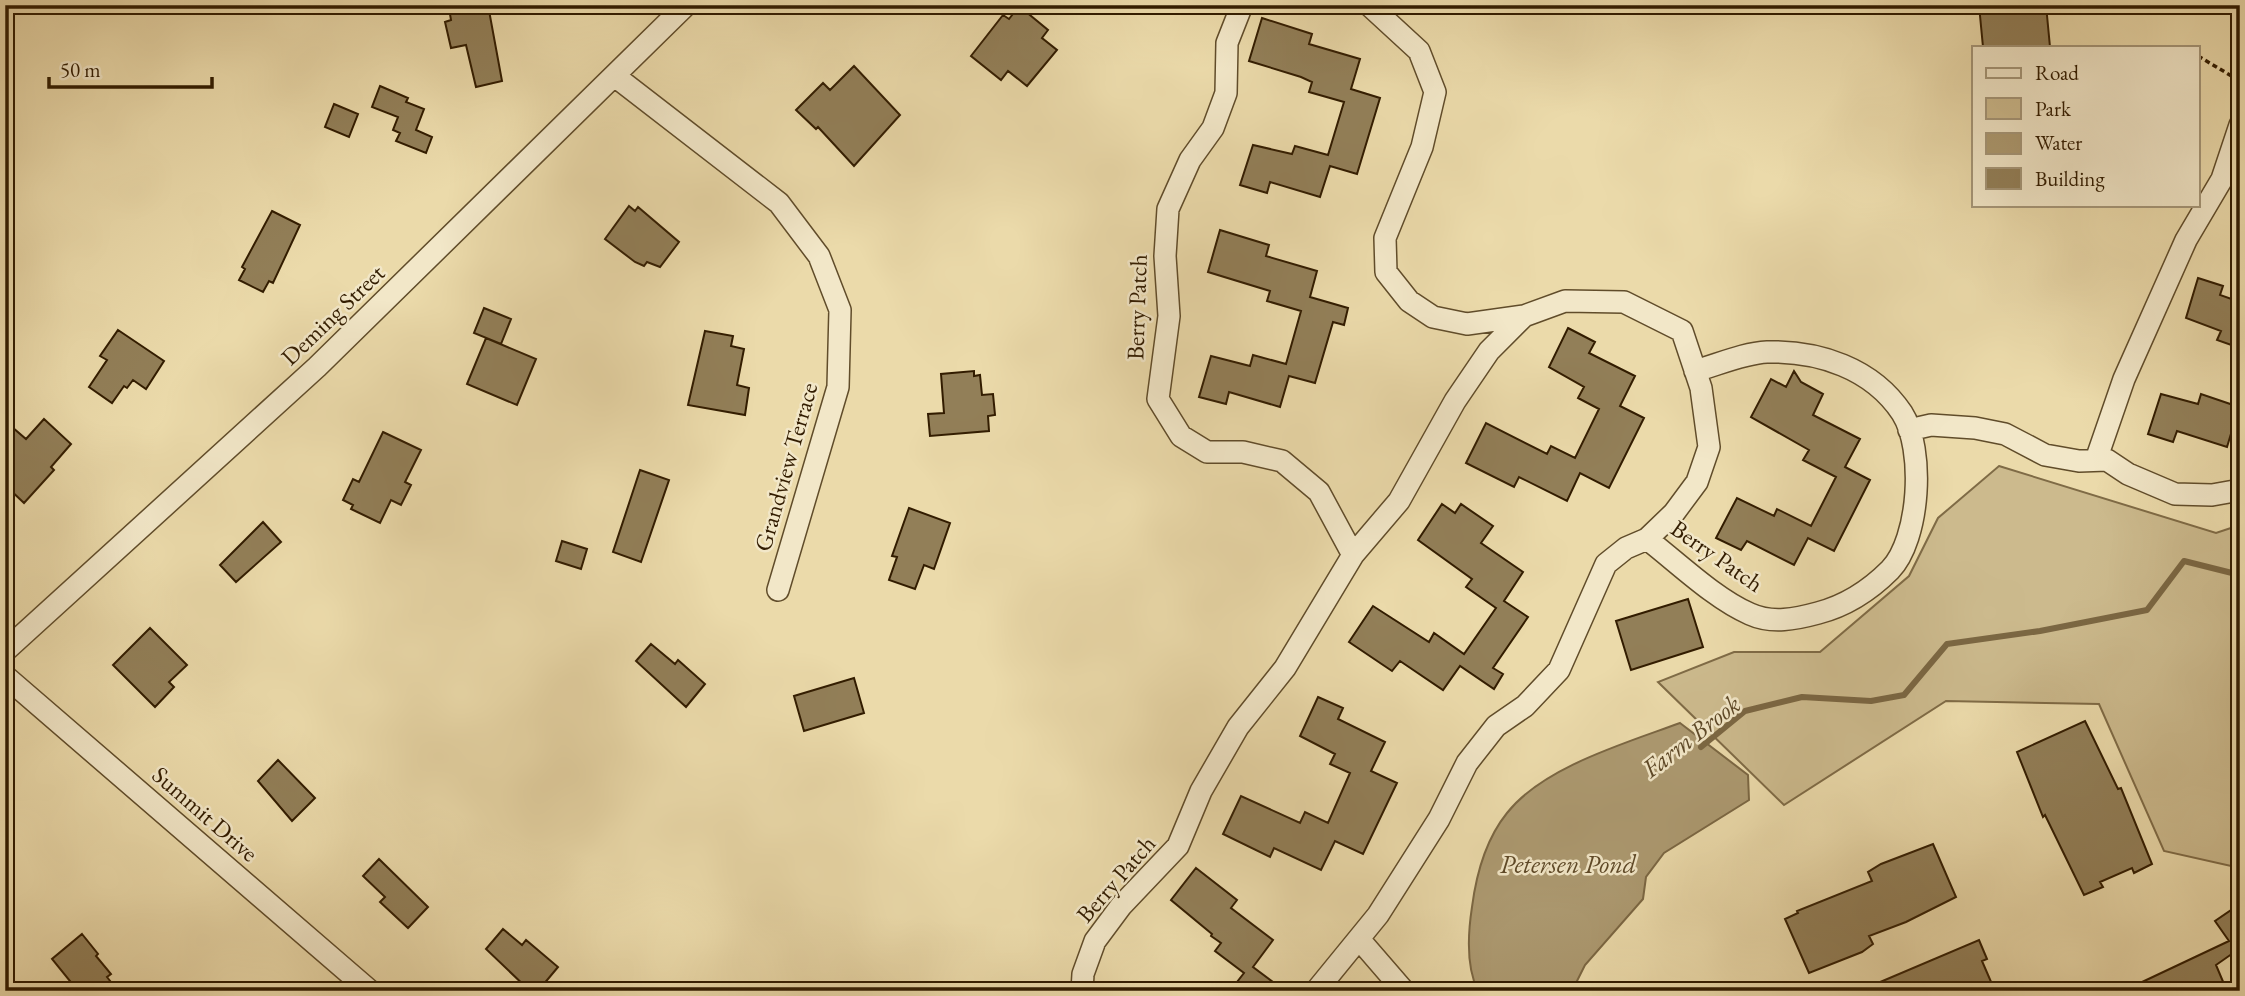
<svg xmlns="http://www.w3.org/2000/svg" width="2245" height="996" viewBox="0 0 2245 996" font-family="'EB Garamond',serif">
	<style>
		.green { fill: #ccba8d; stroke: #7f6b46; stroke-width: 2 }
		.water { fill: #ac9970; stroke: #7b6743; stroke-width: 2 }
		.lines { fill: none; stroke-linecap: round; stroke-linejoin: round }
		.stream { stroke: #7b6743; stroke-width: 6 }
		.building { fill: #927f58; stroke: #321c00; stroke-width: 2 }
		.minor-casing { stroke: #604c2a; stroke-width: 24 }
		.path { stroke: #321c00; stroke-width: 3.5; stroke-dasharray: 5 3.5; stroke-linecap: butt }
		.minor { stroke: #f2e7c8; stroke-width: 21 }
		.labels { text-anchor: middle; stroke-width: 5; stroke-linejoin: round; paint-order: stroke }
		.street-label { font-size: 24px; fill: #321c00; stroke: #f2e7c8 }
		.water-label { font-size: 26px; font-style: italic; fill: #5d4827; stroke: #f2e7c8 }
	</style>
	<rect width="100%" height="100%" fill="#ebdaaa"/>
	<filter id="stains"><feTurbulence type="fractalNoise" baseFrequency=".00286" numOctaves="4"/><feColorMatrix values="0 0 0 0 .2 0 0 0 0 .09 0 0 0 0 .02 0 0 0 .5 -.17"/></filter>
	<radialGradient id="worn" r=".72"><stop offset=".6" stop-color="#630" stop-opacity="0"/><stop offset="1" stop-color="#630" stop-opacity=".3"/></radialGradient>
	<path class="green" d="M 1999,466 L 2216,533 L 2240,525 L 2240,868 L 2164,851 L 2099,704 L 1946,701 L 1784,805 L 1658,682 L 1734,652 L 1820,652 L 1909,576 L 1938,518 Z"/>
	<path class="water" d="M 1680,723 L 1748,775 L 1749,800 L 1664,853 L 1646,877 L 1643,899 L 1585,965 L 1572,991 L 1478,991 C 1466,967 1468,933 1472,907 C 1476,876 1486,839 1507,813 C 1543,767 1626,743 1680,723 Z"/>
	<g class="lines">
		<path class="stream" d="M 1701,747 L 1745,711 L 1802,697 L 1871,701 L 1904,695 L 1947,644 L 2040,631 L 2147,610 L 2184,561 L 2240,575"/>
	</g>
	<path class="building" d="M 462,5 L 488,5 L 502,81 L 476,87 L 466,45 L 451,48 L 445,22 L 451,20 L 449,8 Z
		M 1979,5 L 2046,5 L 2050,47 L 1983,47 Z
		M 1019,6 L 1048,30 L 1042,38 L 1057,50 L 1027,86 L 1008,71 L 1001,80 L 971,56 L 1003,15 L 1009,19 Z
		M 1262,18 L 1312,34 L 1309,44 L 1360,59 L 1351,89 L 1380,98 L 1357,174 L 1330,166 L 1320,197 L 1270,182 L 1267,193 L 1240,185 L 1253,145 L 1292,154 L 1295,146 L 1328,155 L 1344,102 L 1309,92 L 1312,82 L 1301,77 L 1249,61 Z
		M 854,66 L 900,115 L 854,166 L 818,127 L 816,129 L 796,110 L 823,83 L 830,90 Z
		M 380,86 L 408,98 L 406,102 L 424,109 L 416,130 L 432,137 L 426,153 L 396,141 L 400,133 L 393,130 L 398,117 L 372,107 Z
		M 334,104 L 358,114 L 349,137 L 325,127 Z
		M 629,206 L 635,211 L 638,207 L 679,242 L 660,267 L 647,262 L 644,266 L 635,262 L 605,239 Z
		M 272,211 L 300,225 L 273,283 L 269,281 L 263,292 L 239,280 L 245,269 L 242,267 Z
		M 1220,230 L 1269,245 L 1266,256 L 1317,271 L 1310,297 L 1348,308 L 1344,325 L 1333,322 L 1315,383 L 1289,376 L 1280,407 L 1229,392 L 1226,404 L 1199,397 L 1211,356 L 1250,366 L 1253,355 L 1286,364 L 1301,311 L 1267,301 L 1270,291 L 1208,272 Z
		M 2198,278 L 2223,286 L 2220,295 L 2240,302 L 2240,348 L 2217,340 L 2221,331 L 2186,318 Z
		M 484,308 L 511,319 L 501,344 L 474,333 Z
		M 1568,328 L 1595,342 L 1589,353 L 1635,376 L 1620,406 L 1644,418 L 1609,488 L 1580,473 L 1567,501 L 1519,477 L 1514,487 L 1466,463 L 1486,423 L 1547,454 L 1551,446 L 1575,458 L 1599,409 L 1578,398 L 1584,387 L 1549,367 Z
		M 118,330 L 164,361 L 146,389 L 133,380 L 127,388 L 124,386 L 112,403 L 89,387 L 107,360 L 100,356 Z
		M 705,331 L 733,336 L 731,346 L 744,349 L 737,385 L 749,388 L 745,415 L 688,405 Z
		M 486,338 L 536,359 L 517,405 L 467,384 Z
		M 974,371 L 974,376 L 980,375 L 982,395 L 993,394 L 995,415 L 988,416 L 989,431 L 930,436 L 928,414 L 944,413 L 941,374 Z
		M 1794,371 L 1801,382 L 1823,394 L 1813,415 L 1860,439 L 1845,467 L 1870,480 L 1834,551 L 1808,538 L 1794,565 L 1747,541 L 1741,550 L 1716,538 L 1737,498 L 1774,516 L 1777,509 L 1811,526 L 1836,477 L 1803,460 L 1809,450 L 1751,417 L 1771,379 L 1786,387 Z
		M 2161,394 L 2198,404 L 2201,394 L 2239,407 L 2227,447 L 2177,431 L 2173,442 L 2148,434 Z
		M 44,419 L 71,444 L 51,467 L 54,470 L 24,503 L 5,485 L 5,421 L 26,439 Z
		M 383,432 L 421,450 L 405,482 L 411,485 L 401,505 L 391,500 L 380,523 L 351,509 L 353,505 L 343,500 L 353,479 L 359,482 Z
		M 640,470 L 669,480 L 641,562 L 613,552 Z
		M 1442,504 L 1455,513 L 1461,504 L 1493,526 L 1481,543 L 1523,572 L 1504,601 L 1528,617 L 1493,668 L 1503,674 L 1494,689 L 1460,666 L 1443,690 L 1400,661 L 1392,671 L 1349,642 L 1373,606 L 1429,642 L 1434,633 L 1464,654 L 1496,608 L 1466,587 L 1472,579 L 1418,540 Z
		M 909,508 L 950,523 L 934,569 L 924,565 L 915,589 L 889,580 L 897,557 L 892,556 Z
		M 263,522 L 281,542 L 236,582 L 220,565 Z
		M 562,541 L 587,549 L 581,569 L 556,561 Z
		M 1688,599 L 1703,647 L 1631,670 L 1616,621 Z
		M 150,628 L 187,665 L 169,682 L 174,687 L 155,707 L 113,665 Z
		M 651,644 L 675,664 L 678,660 L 705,684 L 686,707 L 636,661 Z
		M 854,678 L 864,713 L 804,731 L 794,696 Z
		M 1318,697 L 1343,708 L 1338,719 L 1385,742 L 1371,771 L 1397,783 L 1363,854 L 1335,841 L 1321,870 L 1274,848 L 1270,857 L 1223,834 L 1241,796 L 1300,823 L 1305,812 L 1328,823 L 1350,773 L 1330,764 L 1335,754 L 1300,736 Z
		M 2085,721 L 2118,789 L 2121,788 L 2152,864 L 2134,873 L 2132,868 L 2100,882 L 2103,887 L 2084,895 L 2045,815 L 2043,817 L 2017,752 Z
		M 278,760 L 315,798 L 292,821 L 258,781 Z
		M 1933,844 L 1956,897 L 1906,922 L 1869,936 L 1873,944 L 1862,952 L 1809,973 L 1785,919 L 1798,913 L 1797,911 L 1872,881 L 1868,872 L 1881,864 Z
		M 379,859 L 428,907 L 408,928 L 380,902 L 385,897 L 363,876 Z
		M 1196,868 L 1237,900 L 1231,908 L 1273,940 L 1253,967 L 1285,991 L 1230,991 L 1244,973 L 1215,951 L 1221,943 L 1211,936 L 1212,934 L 1171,900 Z
		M 2240,904 L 2240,956 L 2236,951 L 2216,965 L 2227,991 L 2123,991 L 2229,941 L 2215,921 Z
		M 503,929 L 522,945 L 526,940 L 558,967 L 538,991 L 530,991 L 486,949 Z
		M 82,934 L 98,954 L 96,956 L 111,974 L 107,977 L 118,991 L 78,991 L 52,959 Z
		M 1979,940 L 1987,959 L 1982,961 L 1995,991 L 1859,991 Z"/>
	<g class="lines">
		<g class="minor-casing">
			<path id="minor" d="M 1242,5 L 1227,43 L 1226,93 L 1213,128 L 1190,160 L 1168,209 L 1165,256 L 1169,316 L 1158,399 L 1181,436 L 1207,452 L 1243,452 L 1282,461 L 1319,492 L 1353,555
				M 1369,5 L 1419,51 L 1435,92 L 1422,147 L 1385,238 L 1386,272 L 1409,301 L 1433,317 L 1467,324 L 1524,316
				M 616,77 L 779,203 L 819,256 L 840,310 L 838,387 L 778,590
				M 1909,430 L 1931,425 L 1975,428 L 2005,434 L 2045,455 L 2079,461 L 2107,460 L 2128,474 L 2175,494 L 2212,495 L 2240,490
				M 2096,460 L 2124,379 L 2186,240 L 2222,179 L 2240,125
				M 1647,539 C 1677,562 1715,599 1750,614 C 1772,624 1796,619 1818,613 C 1845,606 1870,590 1890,570 C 1920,539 1925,449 1902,413 C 1872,368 1819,351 1767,352 C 1744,353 1717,365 1695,371
				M 5,651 L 317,367 L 686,5
				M 5,676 L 370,991
				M 1359,939 L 1404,991
				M 1082,991 L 1083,974 L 1095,941 L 1121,906 L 1178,846 L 1201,791 L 1238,727 L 1285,668 L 1353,555 L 1399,501 L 1455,401 L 1489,351 L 1524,316 L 1565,301 L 1624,302 L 1682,331 L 1701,388 L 1709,447 L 1697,482 L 1674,513 L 1647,539 L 1626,548 L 1606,564 L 1559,670 L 1525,706 L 1496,726 L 1467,763 L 1439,819 L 1378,915 L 1316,991"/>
		</g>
		<path class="path" d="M 2198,56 L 2240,81"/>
		<use href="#minor" class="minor"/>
	</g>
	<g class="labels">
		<g class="street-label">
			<text transform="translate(1137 307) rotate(-88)" y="8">Berry Patch</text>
			<text transform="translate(333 315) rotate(-44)" y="8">Deming Street</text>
			<text transform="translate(786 467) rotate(-74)" y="8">Grandview Terrace</text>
			<text transform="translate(1717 556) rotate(35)" y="8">Berry Patch</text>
			<text transform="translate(205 814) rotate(41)" y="8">Summit Drive</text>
			<text transform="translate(1116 879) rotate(-49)" y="8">Berry Patch</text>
		</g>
		<g class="water-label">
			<text transform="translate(1691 736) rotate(-38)" y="9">Farm Brook</text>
			<text x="1568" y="873">Petersen Pond</text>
		</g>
	</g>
	<rect width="2245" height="996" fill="none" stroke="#ebdaaa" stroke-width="28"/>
	<rect x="7" y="7" width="2231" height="982" fill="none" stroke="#321c00" stroke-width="3.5"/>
	<rect x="14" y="14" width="2217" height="968" fill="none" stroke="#321c00" stroke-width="2"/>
	<rect x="1972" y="46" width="228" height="161" fill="#f2e7c8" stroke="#a59678" stroke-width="2"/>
	<rect x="1986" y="68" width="35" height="10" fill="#f2e7c8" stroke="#a59678" stroke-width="2"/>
	<text x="2035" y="80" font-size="21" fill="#321c00">Road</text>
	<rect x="1986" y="98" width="35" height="21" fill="#ccba8d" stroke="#a59678" stroke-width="2"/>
	<text x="2035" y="116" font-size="21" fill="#321c00">Park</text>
	<rect x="1986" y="133" width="35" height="21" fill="#ac9970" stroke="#a59678" stroke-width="2"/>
	<text x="2035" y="150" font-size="21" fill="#321c00">Water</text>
	<rect x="1986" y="168" width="35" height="21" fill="#927f58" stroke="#a59678" stroke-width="2"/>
	<text x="2035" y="186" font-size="21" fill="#321c00">Building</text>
	<path d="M49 77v10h163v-10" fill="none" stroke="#321c00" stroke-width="3.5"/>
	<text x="60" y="77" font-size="21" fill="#321c00" stroke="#f2e7c8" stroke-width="5" paint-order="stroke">50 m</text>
	<rect width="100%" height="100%" filter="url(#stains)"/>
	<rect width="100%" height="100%" fill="url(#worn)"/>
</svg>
